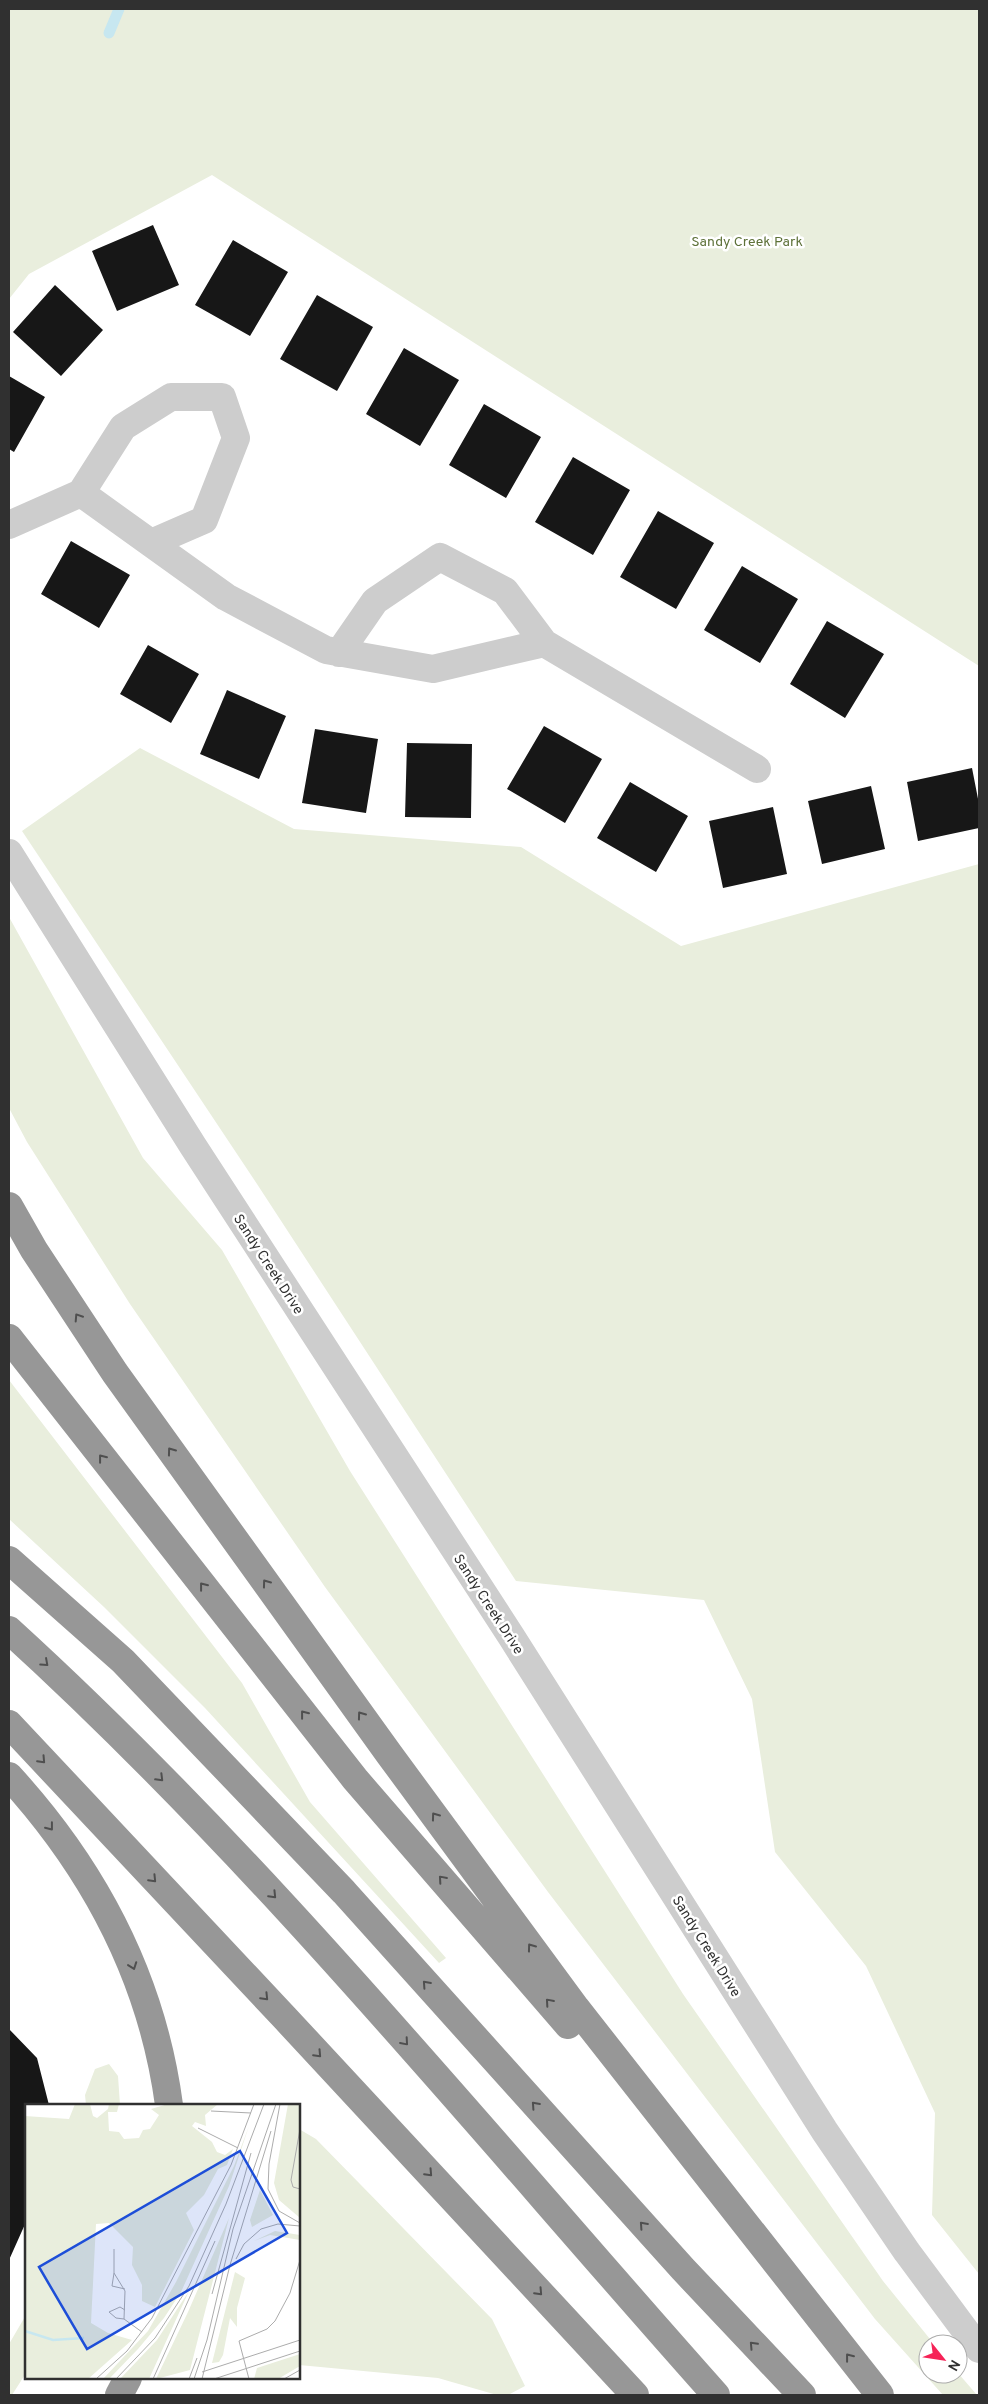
<svg xmlns="http://www.w3.org/2000/svg" width="988" height="2404" viewBox="0 0 988 2404" font-family="Overpass,sans-serif">
	<style>
		.green { fill: #e9eedd }
		.lines { fill: none; stroke-linecap: round; stroke-linejoin: round }
		.stream { stroke: #c7e7f0; stroke-width: 11 }
		.building { fill: #171717 }
		.minor { stroke: #cdcdcd; stroke-width: 28 }
		.highway { stroke: #979797; stroke-width: 28 }
		.oneway { stroke: #4f4f4f }
		.labels { text-anchor: middle; stroke-width: 5; stroke-linejoin: round; paint-order: stroke }
		.park-label { font-size: 14px; fill: #5d7138; stroke: #fff }
		.street-label { font-size: 14px; fill: #303030; stroke: #fff }
		.inset-river { fill: none; stroke: #c7e7f0; stroke-width: 2.5 }
		.inset-road { fill: none; stroke: #acacac; stroke-width: 1 }
		.view { fill: #1d4ed8; fill-opacity: 0.15; stroke: #1d4ed8; stroke-width: 2.5 }
		.inset-edge { fill: none; stroke: #303030; stroke-width: 2.5 }
	</style>
	<rect width="100%" height="100%" fill="#fff"/>
	<path class="green" d="M 9,9 L 979,9 L 979,666 L 212,175 L 29,274 L 9,299 Z
		M 140,748 L 294,829 L 521,847 L 681,946 L 979,864 L 979,2274 L 932,2215 L 935,2113 L 866,1966 L 775,1852 L 752,1699 L 704,1600 L 516,1581 L 257,1184 L 22,831 Z
		M 9,917 L 143,1158 L 222,1250 L 350,1471 L 683,1994 L 883,2281 L 934,2344 L 928,2344 L 928,2374 L 958,2373 L 977,2395 L 943,2395 L 875,2319 L 548,1892 L 325,1587 L 130,1304 L 27,1142 L 9,1108 Z
		M 9,1380 L 242,1683 L 310,1802 L 446,1958 L 439,1963 L 205,1708 L 104,1607 L 9,1519 Z
		M 109,2064 L 118,2076 L 120,2105 L 86,2105 L 85,2095 L 95,2069 Z
		M 299,2129 L 316,2139 L 492,2319 L 525,2386 L 508,2395 L 497,2395 L 438,2378 L 299,2365 Z
		M 26,2315 L 26,2373 L 12,2395 L 9,2395 L 9,2344 Z"/>
	<g class="lines">
		<path class="stream" d="M 109,33 L 119,9"/>
	</g>
	<path class="building" d="M 153,225 L 179,285 L 117,311 L 92,251 Z
		M 233,240 L 288,272 L 250,336 L 195,305 Z
		M 55,285 L 103,330 L 61,376 L 13,332 Z
		M 317,295 L 373,327 L 337,391 L 280,359 Z
		M 404,348 L 459,380 L 420,446 L 366,414 Z
		M 9,376 L 45,397 L 14,452 L 9,449 Z
		M 484,404 L 541,437 L 506,498 L 449,465 Z
		M 573,457 L 630,490 L 593,555 L 535,522 Z
		M 658,511 L 714,543 L 676,609 L 620,577 Z
		M 71,541 L 130,575 L 99,628 L 41,594 Z
		M 742,566 L 798,599 L 760,663 L 704,630 Z
		M 827,621 L 884,654 L 845,718 L 790,684 Z
		M 148,645 L 199,674 L 171,723 L 120,694 Z
		M 227,690 L 286,716 L 259,779 L 200,754 Z
		M 544,726 L 602,759 L 565,823 L 507,789 Z
		M 315,729 L 378,739 L 366,813 L 302,803 Z
		M 407,743 L 472,744 L 471,818 L 405,817 Z
		M 972,768 L 979,804 L 979,828 L 918,841 L 907,782 Z
		M 630,782 L 688,816 L 656,872 L 597,838 Z
		M 871,786 L 885,849 L 822,864 L 808,801 Z
		M 773,807 L 787,874 L 723,888 L 709,821 Z
		M 9,2029 L 37,2058 L 49,2105 L 26,2105 L 26,2222 L 9,2260 Z"/>
	<g class="lines">
		<path class="minor" d="M 81,493 L 123,427 L 171,397 L 222,397 L 236,438 L 204,520 L 151,543
			M 9,525 L 81,493 L 226,597 L 326,650 L 433,669 L 544,643 L 757,769
			M 339,653 L 375,601 L 440,557 L 505,591 L 544,643
			M 9,853 L 193,1146 L 511,1636 L 824,2130 L 907,2252 L 979,2349"/>
		<path class="highway" d="M 9,1206 L 34,1250 L 115,1373 L 389,1754 L 576,2008 L 880,2395
			M 9,1338 L 355,1779 L 568,2025
			M 9,1560 L 123,1661 L 344,1892 L 683,2269 L 802,2395
			M 9,1630 C 266,1864 485,2136 716,2395
			M 9,1724 L 285,2018 L 635,2395
			M 9,1776 C 95,1870 152,1978 169,2105
			M 119,2395 L 128,2378"/>
	</g>
	<defs><path id="oneway-chevron" d="M-2-3.5L2.5 0L-2 3.5" fill="none" stroke-width="1.6" stroke-linecap="round" stroke-linejoin="round" transform="scale(1.25)"/></defs>
	<g class="oneway">
		<use href="#oneway-chevron" transform="translate(78 1317) rotate(-123)"/>
		<use href="#oneway-chevron" transform="translate(171 1451) rotate(-126)"/>
		<use href="#oneway-chevron" transform="translate(102 1458) rotate(-128)"/>
		<use href="#oneway-chevron" transform="translate(266 1583) rotate(-126)"/>
		<use href="#oneway-chevron" transform="translate(203 1586) rotate(-128)"/>
		<use href="#oneway-chevron" transform="translate(45 1663) rotate(42)"/>
		<use href="#oneway-chevron" transform="translate(304 1714) rotate(-128)"/>
		<use href="#oneway-chevron" transform="translate(361 1715) rotate(-126)"/>
		<use href="#oneway-chevron" transform="translate(42 1760) rotate(47)"/>
		<use href="#oneway-chevron" transform="translate(160 1778) rotate(45)"/>
		<use href="#oneway-chevron" transform="translate(435 1816) rotate(-126)"/>
		<use href="#oneway-chevron" transform="translate(50 1827) rotate(52)"/>
		<use href="#oneway-chevron" transform="translate(153 1879) rotate(46)"/>
		<use href="#oneway-chevron" transform="translate(442 1879) rotate(-131)"/>
		<use href="#oneway-chevron" transform="translate(273 1895) rotate(46)"/>
		<use href="#oneway-chevron" transform="translate(531 1947) rotate(-126)"/>
		<use href="#oneway-chevron" transform="translate(133 1966) rotate(70)"/>
		<use href="#oneway-chevron" transform="translate(426 1984) rotate(-132)"/>
		<use href="#oneway-chevron" transform="translate(265 1997) rotate(46)"/>
		<use href="#oneway-chevron" transform="translate(549 2002) rotate(-131)"/>
		<use href="#oneway-chevron" transform="translate(405 2042) rotate(49)"/>
		<use href="#oneway-chevron" transform="translate(318 2054) rotate(47)"/>
		<use href="#oneway-chevron" transform="translate(535 2105) rotate(-132)"/>
		<use href="#oneway-chevron" transform="translate(429 2173) rotate(47)"/>
		<use href="#oneway-chevron" transform="translate(643 2225) rotate(-132)"/>
		<use href="#oneway-chevron" transform="translate(539 2292) rotate(47)"/>
		<use href="#oneway-chevron" transform="translate(753 2345) rotate(-133)"/>
		<use href="#oneway-chevron" transform="translate(849 2357) rotate(-128)"/>
	</g>
	<g class="labels">
		<g class="park-label">
			<text x="747" y="246">Sandy Creek Park</text>
		</g>
		<g class="street-label">
			<text transform="translate(269 1264) rotate(57)" y="5">Sandy Creek Drive</text>
			<text transform="translate(489 1604) rotate(57)" y="5">Sandy Creek Drive</text>
			<text transform="translate(707 1946) rotate(58)" y="5">Sandy Creek Drive</text>
		</g>
	</g>
	<g transform="translate(25 2104)">
		<rect width="275" height="275" fill="#fff"/>
		<path d="M 50,0 L 65,0 L 68,12 L 72,14 L 83,5 L 84,0 L 94,0 L 92,8 L 83,8 L 84,27 L 94,28 L 99,35 L 114,34 L 118,26 L 125,25 L 134,11 L 126,5 L 143,0 L 193,0 L 180,11 L 181,22 L 170,18 L 167,22 L 187,38 L 192,48 L 200,51 L 208,45 L 202,61 L 193,65 L 179,91 L 161,109 L 169,126 L 130,203 L 117,197 L 117,181 L 107,161 L 108,143 L 84,119 L 71,120 L 66,219 L 83,229 L 107,236 L 63,275 L 0,275 L 0,12 L 44,15 ZM 263,0 L 275,0 L 275,114 L 254,96 L 249,79 ZM 224,22 L 204,82 L 156,188 L 139,214 L 113,245 L 84,275 L 78,275 L 123,227 L 151,178 L 209,62 ZM 235,86 L 248,111 L 227,123 L 225,116 ZM 204,114 L 165,266 L 131,275 L 163,208 ZM 250,127 L 275,131 L 275,136 L 245,131 L 229,137 ZM 210,168 L 220,174 L 212,204 L 212,223 L 205,214 L 198,251 L 194,258 L 187,259 ZM 164,187 L 124,275 L 95,275 L 132,236 ZM 275,250 L 275,262 L 253,275 L 229,275 L 232,264 Z" fill="#e9eedd"/>
		<path class="inset-river" d="M 0,227 L 28,236 L 59,234"/>
		<path class="inset-road" d="M 255,0 L 244,60 L 243,85 L 254,107 L 275,119M 186,7 L 226,9M 173,24 L 213,44M 275,25 L 266,76 L 268,83 L 275,85M 89,145 L 89,169 L 100,187 L 99,215 L 117,228M 211,155 L 219,140 L 236,125 L 253,120 L 275,122M 89,169 L 87,182 L 100,185M 187,190 L 226,49M 99,215 L 91,214 L 84,208 L 95,203 L 100,206M 177,268 L 275,236M 71,275 L 102,247 L 127,214 L 206,61 L 229,0M 91,275 L 130,234 L 164,182 L 201,100 L 239,0M 128,275 L 190,137M 164,275 L 172,254M 169,275 L 182,236 L 208,125 L 251,0M 177,275 L 205,161 L 246,27M 189,275 L 275,247M 224,275 L 214,237 L 242,225 L 250,217 L 265,189 L 275,156M 259,275 L 275,266"/>
		<path class="view" d="M 215,47 L 262,129 L 62,245 L 14,163 Z"/>
		<rect width="275" height="275" class="inset-edge"/>
	</g>
	<rect width="988" height="2404" fill="none" stroke="#303030" stroke-width="20"/>
	<g transform="translate(943 2359) rotate(120)"><circle r="24" fill="#ffffff" stroke="#acacac"/>
	<path d="M0-4L9 19L0 12L-9 19Z" fill="#f62357"/>
	<text y="-8" font-size="14" font-weight="bold" text-anchor="middle" fill="#303030">N</text>
	</g>
</svg>
